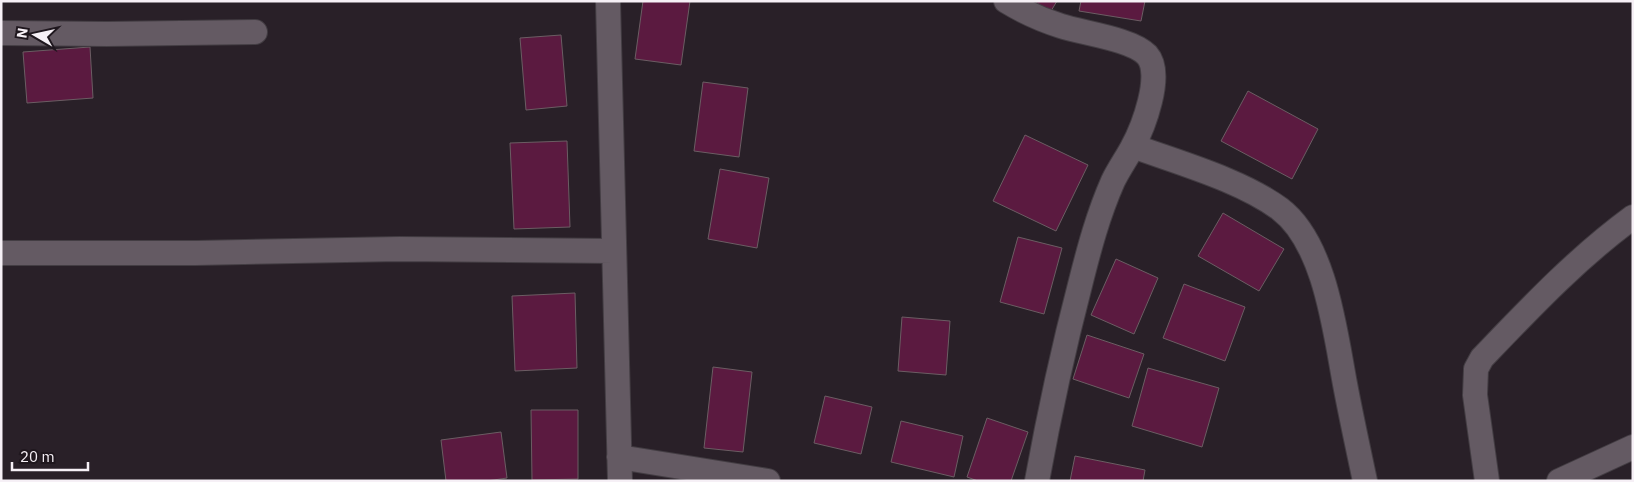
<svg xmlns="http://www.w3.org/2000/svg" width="1634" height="482" viewBox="0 0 1634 482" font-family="'IBM Plex Sans',sans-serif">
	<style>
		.building { fill: #5b1a40; stroke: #6b5d63 }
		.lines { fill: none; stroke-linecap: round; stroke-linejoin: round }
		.street-casing { stroke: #433d43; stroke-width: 26 }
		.street { stroke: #645a63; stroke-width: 24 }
	</style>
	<rect width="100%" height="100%" fill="#292028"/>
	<path class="building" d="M 643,1 L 690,1 L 681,65 L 635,59 Z
		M 1033,1 L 1057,1 L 1051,11 Z
		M 1081,1 L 1145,1 L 1141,21 L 1079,11 Z
		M 561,35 L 567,106 L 526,110 L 520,38 Z
		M 90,47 L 93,98 L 27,103 L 23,52 Z
		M 703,82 L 748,88 L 739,157 L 694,151 Z
		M 1248,91 L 1318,129 L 1292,179 L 1221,141 Z
		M 1025,135 L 1088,165 L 1056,231 L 993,201 Z
		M 567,141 L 570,227 L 514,229 L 510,143 Z
		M 720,169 L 769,178 L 757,248 L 708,239 Z
		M 1223,213 L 1284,249 L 1259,291 L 1198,256 Z
		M 1018,237 L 1062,248 L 1044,314 L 1000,302 Z
		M 1116,259 L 1158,278 L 1134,334 L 1091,315 Z
		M 1184,284 L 1245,307 L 1225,361 L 1163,338 Z
		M 575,293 L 577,368 L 515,371 L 512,296 Z
		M 902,317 L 950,321 L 946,375 L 898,371 Z
		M 1087,335 L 1144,354 L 1129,398 L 1073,379 Z
		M 713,367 L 752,372 L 743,452 L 704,448 Z
		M 1148,368 L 1219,388 L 1202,447 L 1132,426 Z
		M 825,396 L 872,407 L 861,454 L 814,443 Z
		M 531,410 L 578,410 L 578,479 L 532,480 Z
		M 987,418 L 1028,432 L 1011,481 L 978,481 L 967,477 Z
		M 901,421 L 963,436 L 954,477 L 891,462 Z
		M 501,432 L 507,478 L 487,481 L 446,481 L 441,440 Z
		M 1075,456 L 1145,470 L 1143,481 L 1070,481 Z"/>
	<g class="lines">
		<g class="street-casing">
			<path id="street" d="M 608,1 L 620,481
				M 1006,1 C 1024,12 1042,20 1061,26 C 1082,33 1132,39 1147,55 C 1164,74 1143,128 1132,148 C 1126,159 1119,169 1113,181 C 1098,215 1089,249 1080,285 C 1063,350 1049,415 1037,481
				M 1,33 L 107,34 L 255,32
				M 1133,146 C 1179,163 1241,180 1280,209 C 1325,243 1335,331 1345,384 C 1351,416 1358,448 1365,481
				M 1,253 L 196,253 L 399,249 L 614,251
				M 619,457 L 768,481
				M 1487,481 L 1475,395 L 1476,369 L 1482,358 C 1530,308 1577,258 1633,217
				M 1559,481 L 1633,447"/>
		</g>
		<use href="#street" class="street"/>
	</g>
	<rect width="1634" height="482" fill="none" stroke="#f6f0f6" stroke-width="5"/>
	<g transform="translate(35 35) rotate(279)" stroke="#1f171e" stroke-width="4" paint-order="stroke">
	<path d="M0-4L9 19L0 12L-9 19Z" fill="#f6f0f6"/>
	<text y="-8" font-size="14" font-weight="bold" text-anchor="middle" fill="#f6f0f6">N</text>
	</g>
	<path d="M12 462v8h76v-8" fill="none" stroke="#f6f0f6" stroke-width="2.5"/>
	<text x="20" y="462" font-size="15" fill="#f6f0f6" stroke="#1f171e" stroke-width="4" paint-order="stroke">20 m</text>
</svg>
